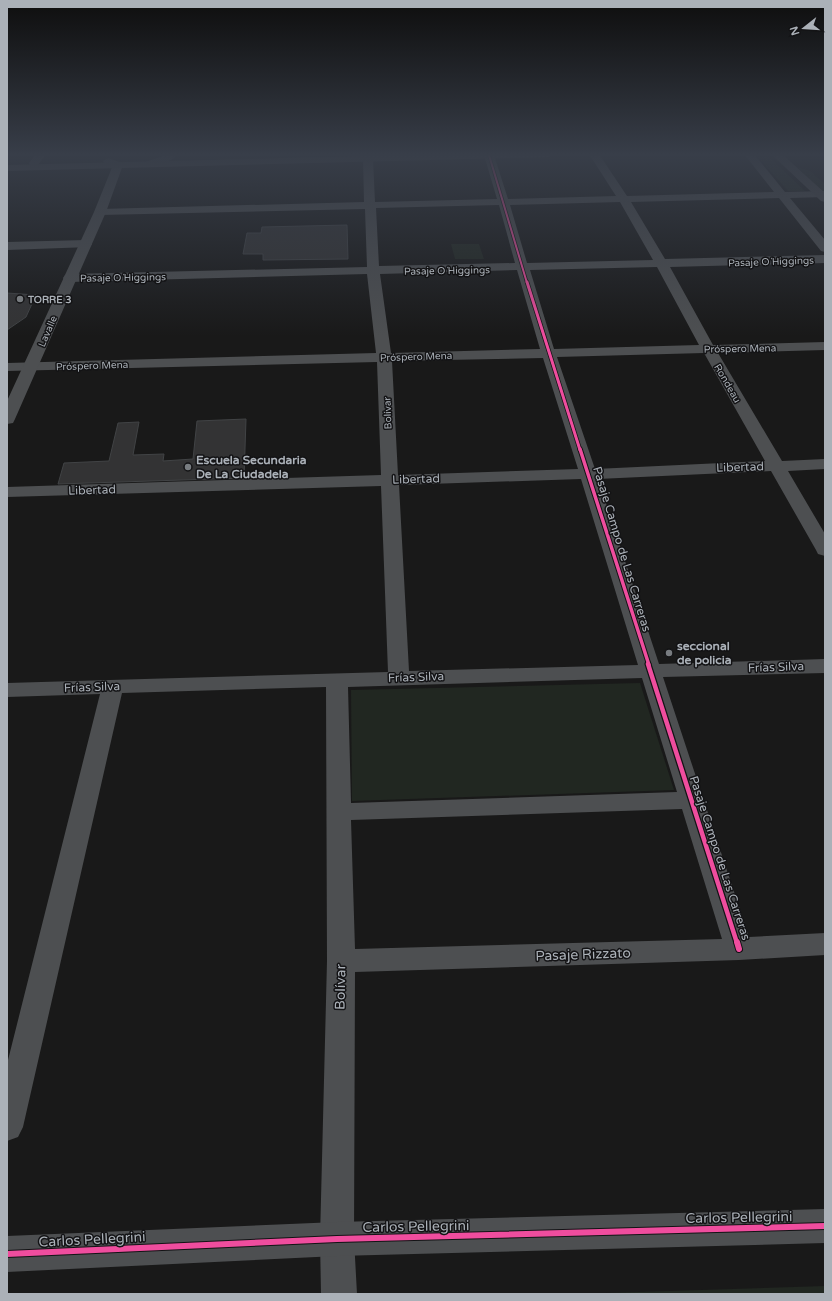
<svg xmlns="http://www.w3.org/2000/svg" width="832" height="1301" viewBox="0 0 832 1301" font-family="'Varela Round',sans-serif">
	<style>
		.green { fill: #212721 }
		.building { fill: #333334; stroke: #414345 }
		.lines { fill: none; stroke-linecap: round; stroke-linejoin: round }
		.minor { fill: #4d4f51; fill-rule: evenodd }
		.tertiary { fill: #4d4f51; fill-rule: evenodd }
		.primary { fill: #4a4b4d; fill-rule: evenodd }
		.cycleway-far4-casing { stroke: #131315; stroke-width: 3.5 }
		.cycleway-far3-casing { stroke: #131315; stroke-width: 4.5 }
		.cycleway-far2-casing { stroke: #131315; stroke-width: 5.5 }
		.cycleway-far1-casing { stroke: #131315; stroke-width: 7 }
		.cycleway-casing { stroke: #131315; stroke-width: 8 }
		.cycleway-far4 { stroke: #ef4d9e; stroke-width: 2 }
		.cycleway-far3 { stroke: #ef4d9e; stroke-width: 3 }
		.cycleway-far2 { stroke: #ef4d9e; stroke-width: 3.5 }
		.cycleway-far1 { stroke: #ef4d9e; stroke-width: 4.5 }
		.cycleway { stroke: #ef4d9e; stroke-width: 6 }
		.poi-dot { fill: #787c80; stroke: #131315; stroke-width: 1.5 }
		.labels { text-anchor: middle; stroke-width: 3; stroke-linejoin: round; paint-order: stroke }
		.far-street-label { font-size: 10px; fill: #abb1b8; stroke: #131315 }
		.far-poi-label { font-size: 10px; font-weight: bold; fill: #abb1b8; stroke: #131315; text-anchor: start }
		.poi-label { font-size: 12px; font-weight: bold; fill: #abb1b8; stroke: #131315; text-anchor: start }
		.street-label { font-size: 12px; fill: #abb1b8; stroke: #131315 }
		.near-street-label { font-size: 14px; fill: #abb1b8; stroke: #131315 }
	</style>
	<rect width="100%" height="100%" fill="#191919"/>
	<path class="green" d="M 755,154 L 767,155 L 805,191 L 788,191 Z
		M 797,167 L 810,171 L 825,184 L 825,191 L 822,191 Z
		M 451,244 L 479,244 L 484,259 L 455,259 Z
		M 640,683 L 674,790 L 352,801 L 351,690 Z
		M 825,1286 L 825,1294 L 575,1294 Z"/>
	<path class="building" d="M 347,225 L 348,259 L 263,260 L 263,254 L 243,254 L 247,233 L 261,233 L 262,227 Z
		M 7,293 L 36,295 L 26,317 L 7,330 Z
		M 246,419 L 244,478 L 58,484 L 64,463 L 109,461 L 118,423 L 139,422 L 133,455 L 164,454 L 163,461 L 193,459 L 197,421 Z"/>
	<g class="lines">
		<path class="minor" d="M 36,154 L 46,154 L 38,165 L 30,165 L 29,163 Z
			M 168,154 L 178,154 C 172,162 159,165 150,167 L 145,164 L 146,162 Z
			M 369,154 L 380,154 L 373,159 L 375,202 L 497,199 L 484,155 L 485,154 L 493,154 L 494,155 L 508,199 L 616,196 L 589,154 L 599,154 L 627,196 L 774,192 L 744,154 L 754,154 L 785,192 L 825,191 L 825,197 L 790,198 L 825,240 L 825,252 L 821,251 L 779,198 L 631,202 L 665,259 L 825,255 L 825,263 L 670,267 L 713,345 L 825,342 L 825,350 L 718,353 L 782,461 L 825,459 L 825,469 L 788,471 L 825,534 L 825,556 L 818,554 L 816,550 L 771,471 L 598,479 L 659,664 L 825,659 L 825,673 L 663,677 L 749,937 L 825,933 L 825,955 L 739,960 L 355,972 L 354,1239 L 357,1294 L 321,1294 L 320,1239 L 327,961 L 326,687 L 122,693 L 23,1127 L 18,1137 L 7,1141 L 7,1064 L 100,694 L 7,697 L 7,683 L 388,672 L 381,486 L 7,497 L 7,487 L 381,475 L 377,362 L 7,371 L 7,363 L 376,353 L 367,274 L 69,282 L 65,281 L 63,278 L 65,275 L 69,274 L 367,267 L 365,209 L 100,215 L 94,212 L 100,209 L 364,202 L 363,158 ZM 620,202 L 653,260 L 527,263 L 510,205 ZM 499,205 L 515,263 L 379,266 L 376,208 ZM 657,267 L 699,345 L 554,349 L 530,270 ZM 517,270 L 540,349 L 391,353 L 380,274 ZM 704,353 L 765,461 L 595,469 L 557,357 ZM 543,358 L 578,469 L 398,475 L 392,361 ZM 581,479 L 638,665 L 409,671 L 399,485 ZM 642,678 L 677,792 L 351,803 L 348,687 ZM 682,809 L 722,939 L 355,949 L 351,820 Z
			M 108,158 L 122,163 L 123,165 L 118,168 L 104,163 L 103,161 Z
			M 86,240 L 90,241 L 92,244 L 90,247 L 7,250 L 7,242 Z"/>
		<path class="tertiary" d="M 118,162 L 123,165 L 106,212 L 15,419 L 13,423 L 7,424 L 7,401 L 94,212 L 113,165 Z
			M 825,1209 L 825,1243 L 337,1256 L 7,1272 L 7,1236 L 337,1222 Z"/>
		<path class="primary" d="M 446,154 L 554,154 L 549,157 L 7,171 L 7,165 Z
			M 771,154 L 782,154 L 825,193 L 825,202 L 821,201 Z"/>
		<g class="cycleway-far4-casing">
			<path id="cycleway-far4" d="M 489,155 L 527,283"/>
		</g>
		<g class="cycleway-far3-casing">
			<path id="cycleway-far3" d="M 527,282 L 580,450"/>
		</g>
		<g class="cycleway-far2-casing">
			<path id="cycleway-far2" d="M 580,449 L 649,665"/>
		</g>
		<g class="cycleway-far1-casing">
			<path id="cycleway-far1" d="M 648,664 L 737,943"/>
		</g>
		<g class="cycleway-casing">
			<path id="cycleway" d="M 737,942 L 739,949
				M 7,1254 L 337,1239 L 825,1226"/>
		</g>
		<use href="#cycleway-far4" class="cycleway-far4"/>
		<use href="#cycleway-far3" class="cycleway-far3"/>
		<use href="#cycleway-far2" class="cycleway-far2"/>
		<use href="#cycleway-far1" class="cycleway-far1"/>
		<use href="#cycleway" class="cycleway"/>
	</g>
	<linearGradient id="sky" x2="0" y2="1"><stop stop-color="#0e0e0e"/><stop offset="0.46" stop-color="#383e49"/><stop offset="1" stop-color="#383e49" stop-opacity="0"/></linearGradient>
	<rect width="832" height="336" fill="url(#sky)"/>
	<g class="poi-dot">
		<circle cx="20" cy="299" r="4"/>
		<circle cx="188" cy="467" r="4"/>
		<circle cx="669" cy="653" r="4"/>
	</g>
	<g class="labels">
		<g class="far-street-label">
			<text transform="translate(771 261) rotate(-2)" y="4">Pasaje O´Higgings</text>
			<text transform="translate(447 270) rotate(-1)" y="4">Pasaje O´Higgings</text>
			<text transform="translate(123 277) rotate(-1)" y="4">Pasaje O´Higgings</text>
			<text transform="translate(47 331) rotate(-67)" y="4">Lavalle</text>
			<text transform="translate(740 348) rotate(-1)" y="4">Próspero Mena</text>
			<text transform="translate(416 356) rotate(-2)" y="4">Próspero Mena</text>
			<text transform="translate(92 365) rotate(-2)" y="4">Próspero Mena</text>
			<text transform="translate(728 383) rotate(60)" y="4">Rondeau</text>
			<text transform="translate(387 413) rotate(-92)" y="4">Bolívar</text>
		</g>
		<g class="far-poi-label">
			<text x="28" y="303">TORRE 3</text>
		</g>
		<g class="poi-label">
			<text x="196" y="464">Escuela Secundaria<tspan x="196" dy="14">De La Ciudadela</tspan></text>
			<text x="677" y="650">seccional<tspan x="677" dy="14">de policia</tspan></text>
		</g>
		<g class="street-label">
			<text transform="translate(740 467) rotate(-2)" y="4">Libertad</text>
			<text transform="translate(416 479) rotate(-2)" y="4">Libertad</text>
			<text transform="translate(92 490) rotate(-2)" y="4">Libertad</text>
			<text transform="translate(622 549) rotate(73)" y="4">Pasaje Campo de Las Carreras</text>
			<text transform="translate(776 667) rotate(-2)" y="4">Frías Silva</text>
			<text transform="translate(416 677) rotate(-2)" y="4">Frías Silva</text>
			<text transform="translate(92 687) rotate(-2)" y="4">Frías Silva</text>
			<text transform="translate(720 858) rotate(72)" y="4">Pasaje Campo de Las Carreras</text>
		</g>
		<g class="near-street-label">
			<text transform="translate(583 954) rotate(-2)" y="5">Pasaje Rizzato</text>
			<text transform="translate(340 987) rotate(-89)" y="5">Bolívar</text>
			<text transform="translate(739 1217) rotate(-1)" y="5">Carlos Pellegrini</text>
			<text transform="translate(416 1226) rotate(-1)" y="5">Carlos Pellegrini</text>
			<text transform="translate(92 1239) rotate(-3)" y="5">Carlos Pellegrini</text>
		</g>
	</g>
	<rect width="832" height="1301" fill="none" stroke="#abb1b8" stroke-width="16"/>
	<g transform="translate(804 28) rotate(253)" stroke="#131315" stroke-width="3" paint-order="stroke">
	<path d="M0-3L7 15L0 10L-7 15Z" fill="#abb1b8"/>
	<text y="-6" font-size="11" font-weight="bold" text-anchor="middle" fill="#abb1b8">N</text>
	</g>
</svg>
